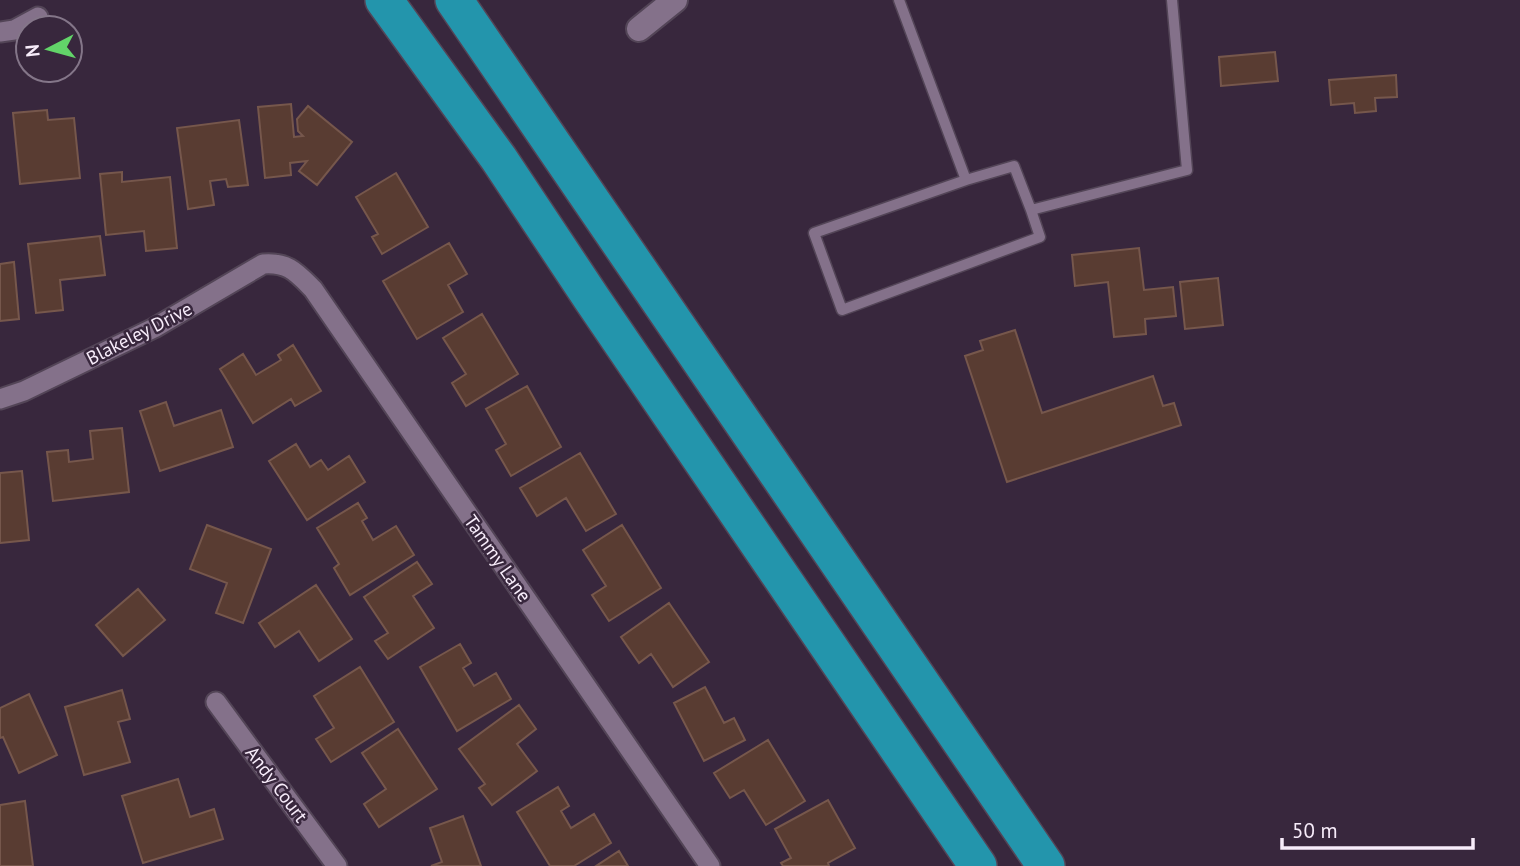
<svg xmlns="http://www.w3.org/2000/svg" width="1520" height="866" viewBox="0 0 1520 866" font-family="'PT Sans',sans-serif">
	<style>
		.building { fill: #593c32; stroke: #76574c; stroke-width: 2 }
		.lines { fill: none; stroke-linecap: round; stroke-linejoin: round }
		.service-casing { stroke: #534557; stroke-width: 13 }
		.minor-casing { stroke: #534557; stroke-width: 23 }
		.tertiary-casing { stroke: #534557; stroke-width: 28 }
		.motorway-casing { stroke: #534557; stroke-width: 40 }
		.service { stroke: #84718a; stroke-width: 10 }
		.minor { stroke: #84718a; stroke-width: 19 }
		.tertiary { stroke: #84718a; stroke-width: 24 }
		.motorway { stroke: #2395ac; stroke-width: 37 }
		.labels { text-anchor: middle; stroke-width: 5; stroke-linejoin: round; paint-order: stroke }
		.street-label { font-size: 19px; fill: #f7ecfa; stroke: #38273d }
	</style>
	<rect width="100%" height="100%" fill="#38273d"/>
	<path class="building" d="M 1275,52 L 1278,81 L 1221,86 L 1219,57 Z
		M 1396,75 L 1397,97 L 1375,98 L 1376,111 L 1355,113 L 1354,103 L 1331,105 L 1329,80 Z
		M 291,104 L 294,137 L 303,136 L 298,131 L 297,119 L 308,106 L 352,142 L 317,185 L 299,171 L 307,161 L 290,163 L 291,175 L 265,178 L 258,107 Z
		M 47,110 L 48,120 L 74,118 L 80,178 L 20,184 L 13,113 Z
		M 239,120 L 248,185 L 228,187 L 226,179 L 210,181 L 214,205 L 188,209 L 177,128 Z
		M 122,172 L 122,182 L 170,177 L 177,248 L 146,251 L 144,231 L 106,235 L 100,174 Z
		M 396,173 L 428,227 L 382,254 L 372,237 L 378,234 L 356,197 Z
		M 100,236 L 105,275 L 60,280 L 63,310 L 36,313 L 28,244 Z
		M 449,243 L 467,274 L 448,285 L 463,312 L 417,339 L 383,281 Z
		M 1139,248 L 1144,290 L 1173,287 L 1176,316 L 1145,319 L 1146,334 L 1114,337 L 1108,282 L 1075,286 L 1072,255 Z
		M 14,262 L 19,319 L 0,321 L 0,264 Z
		M 1218,278 L 1223,325 L 1185,329 L 1180,282 Z
		M 482,314 L 518,374 L 466,406 L 452,383 L 466,374 L 443,338 Z
		M 1015,330 L 1042,413 L 1153,376 L 1163,406 L 1174,403 L 1181,425 L 1007,482 L 965,356 L 983,350 L 980,341 Z
		M 293,345 L 321,391 L 295,406 L 291,399 L 253,423 L 220,369 L 243,354 L 256,375 L 281,360 L 278,355 Z
		M 527,386 L 561,447 L 511,476 L 496,450 L 506,444 L 486,409 Z
		M 166,402 L 174,426 L 221,410 L 233,447 L 160,471 L 140,411 Z
		M 122,428 L 129,492 L 53,501 L 47,452 L 68,450 L 69,462 L 93,459 L 90,431 Z
		M 296,444 L 310,467 L 321,460 L 328,470 L 349,456 L 365,482 L 307,520 L 269,461 Z
		M 580,453 L 616,514 L 586,531 L 566,498 L 537,516 L 520,488 Z
		M 22,471 L 29,540 L 0,543 L 0,473 Z
		M 358,503 L 367,518 L 362,521 L 373,540 L 396,526 L 414,555 L 350,595 L 334,568 L 339,564 L 317,528 Z
		M 207,525 L 271,549 L 243,623 L 216,613 L 227,583 L 190,569 Z
		M 622,525 L 661,588 L 609,621 L 592,595 L 606,586 L 583,550 Z
		M 417,562 L 432,584 L 413,596 L 434,628 L 388,659 L 375,641 L 388,633 L 364,597 Z
		M 316,585 L 352,639 L 319,661 L 299,631 L 275,647 L 259,623 Z
		M 138,589 L 165,620 L 123,656 L 96,625 Z
		M 669,603 L 709,662 L 673,687 L 651,654 L 639,663 L 621,637 Z
		M 460,644 L 471,663 L 463,668 L 474,686 L 496,673 L 511,699 L 457,731 L 420,667 Z
		M 360,667 L 394,722 L 331,762 L 316,739 L 334,728 L 314,696 Z
		M 705,687 L 724,723 L 734,718 L 745,740 L 704,761 L 674,703 Z
		M 122,690 L 130,719 L 118,722 L 130,762 L 84,775 L 65,707 Z
		M 29,694 L 57,755 L 19,773 L 3,737 L 0,738 L 0,708 Z
		M 519,705 L 536,729 L 517,744 L 537,771 L 492,805 L 479,788 L 485,784 L 459,749 Z
		M 398,729 L 437,789 L 379,827 L 364,804 L 386,789 L 362,753 Z
		M 768,740 L 805,801 L 766,825 L 744,790 L 730,798 L 714,773 Z
		M 178,779 L 190,817 L 214,809 L 223,839 L 143,863 L 122,796 Z
		M 558,787 L 569,806 L 561,811 L 571,828 L 594,814 L 611,843 L 574,866 L 550,866 L 517,812 Z
		M 828,800 L 855,848 L 828,863 L 829,866 L 783,866 L 781,863 L 791,858 L 775,829 Z
		M 25,801 L 33,866 L 0,866 L 0,805 Z
		M 463,816 L 481,866 L 431,866 L 442,862 L 430,828 Z
		M 619,851 L 628,866 L 596,866 Z"/>
	<g class="lines">
		<g class="service-casing">
			<path id="service" d="M 899,0 L 966,180 L 1014,166 L 1031,210 L 1187,170 L 1172,0
				M 966,180 L 814,233 L 842,310 L 1040,237 L 1031,210"/>
		</g>
		<g class="minor-casing">
			<path id="minor" d="M 0,32 L 14,30 L 38,17
				M 0,399 L 24,391 L 154,328 L 263,264 C 288,262 296,272 313,289 L 710,866
				M 216,702 L 337,866"/>
		</g>
		<g class="tertiary-casing">
			<path id="tertiary" d="M 639,29 L 675,0"/>
		</g>
		<g class="motorway-casing">
			<path id="motorway" d="M 384,0 L 499,159 L 592,299 L 978,866
				M 454,0 L 1046,866"/>
		</g>
		<use href="#service" class="service"/>
		<use href="#minor" class="minor"/>
		<use href="#tertiary" class="tertiary"/>
		<use href="#motorway" class="motorway"/>
	</g>
	<g class="labels">
		<g class="street-label">
			<text transform="translate(139 333) rotate(-27)" y="7">Blakeley Drive</text>
			<text transform="translate(498 558) rotate(55)" y="7">Tammy Lane</text>
			<text transform="translate(277 784) rotate(53)" y="7">Andy Court</text>
		</g>
	</g>
	<g transform="translate(49 49) rotate(264)"><circle r="33" fill="#38273d" stroke="#847689" stroke-width="2"/>
	<path d="M0-5L12 26L0 18L-12 26Z" fill="#62d469"/>
	<text y="-10" font-size="19" font-weight="bold" text-anchor="middle" fill="#f7ecfa">N</text>
	</g>
	<path d="M1282 838v10h191v-10" fill="none" stroke="#f7ecfa" stroke-width="3.5"/>
	<text x="1292" y="838" font-size="21" fill="#f7ecfa" stroke="#38273d" stroke-width="5" paint-order="stroke">50 m</text>
</svg>
